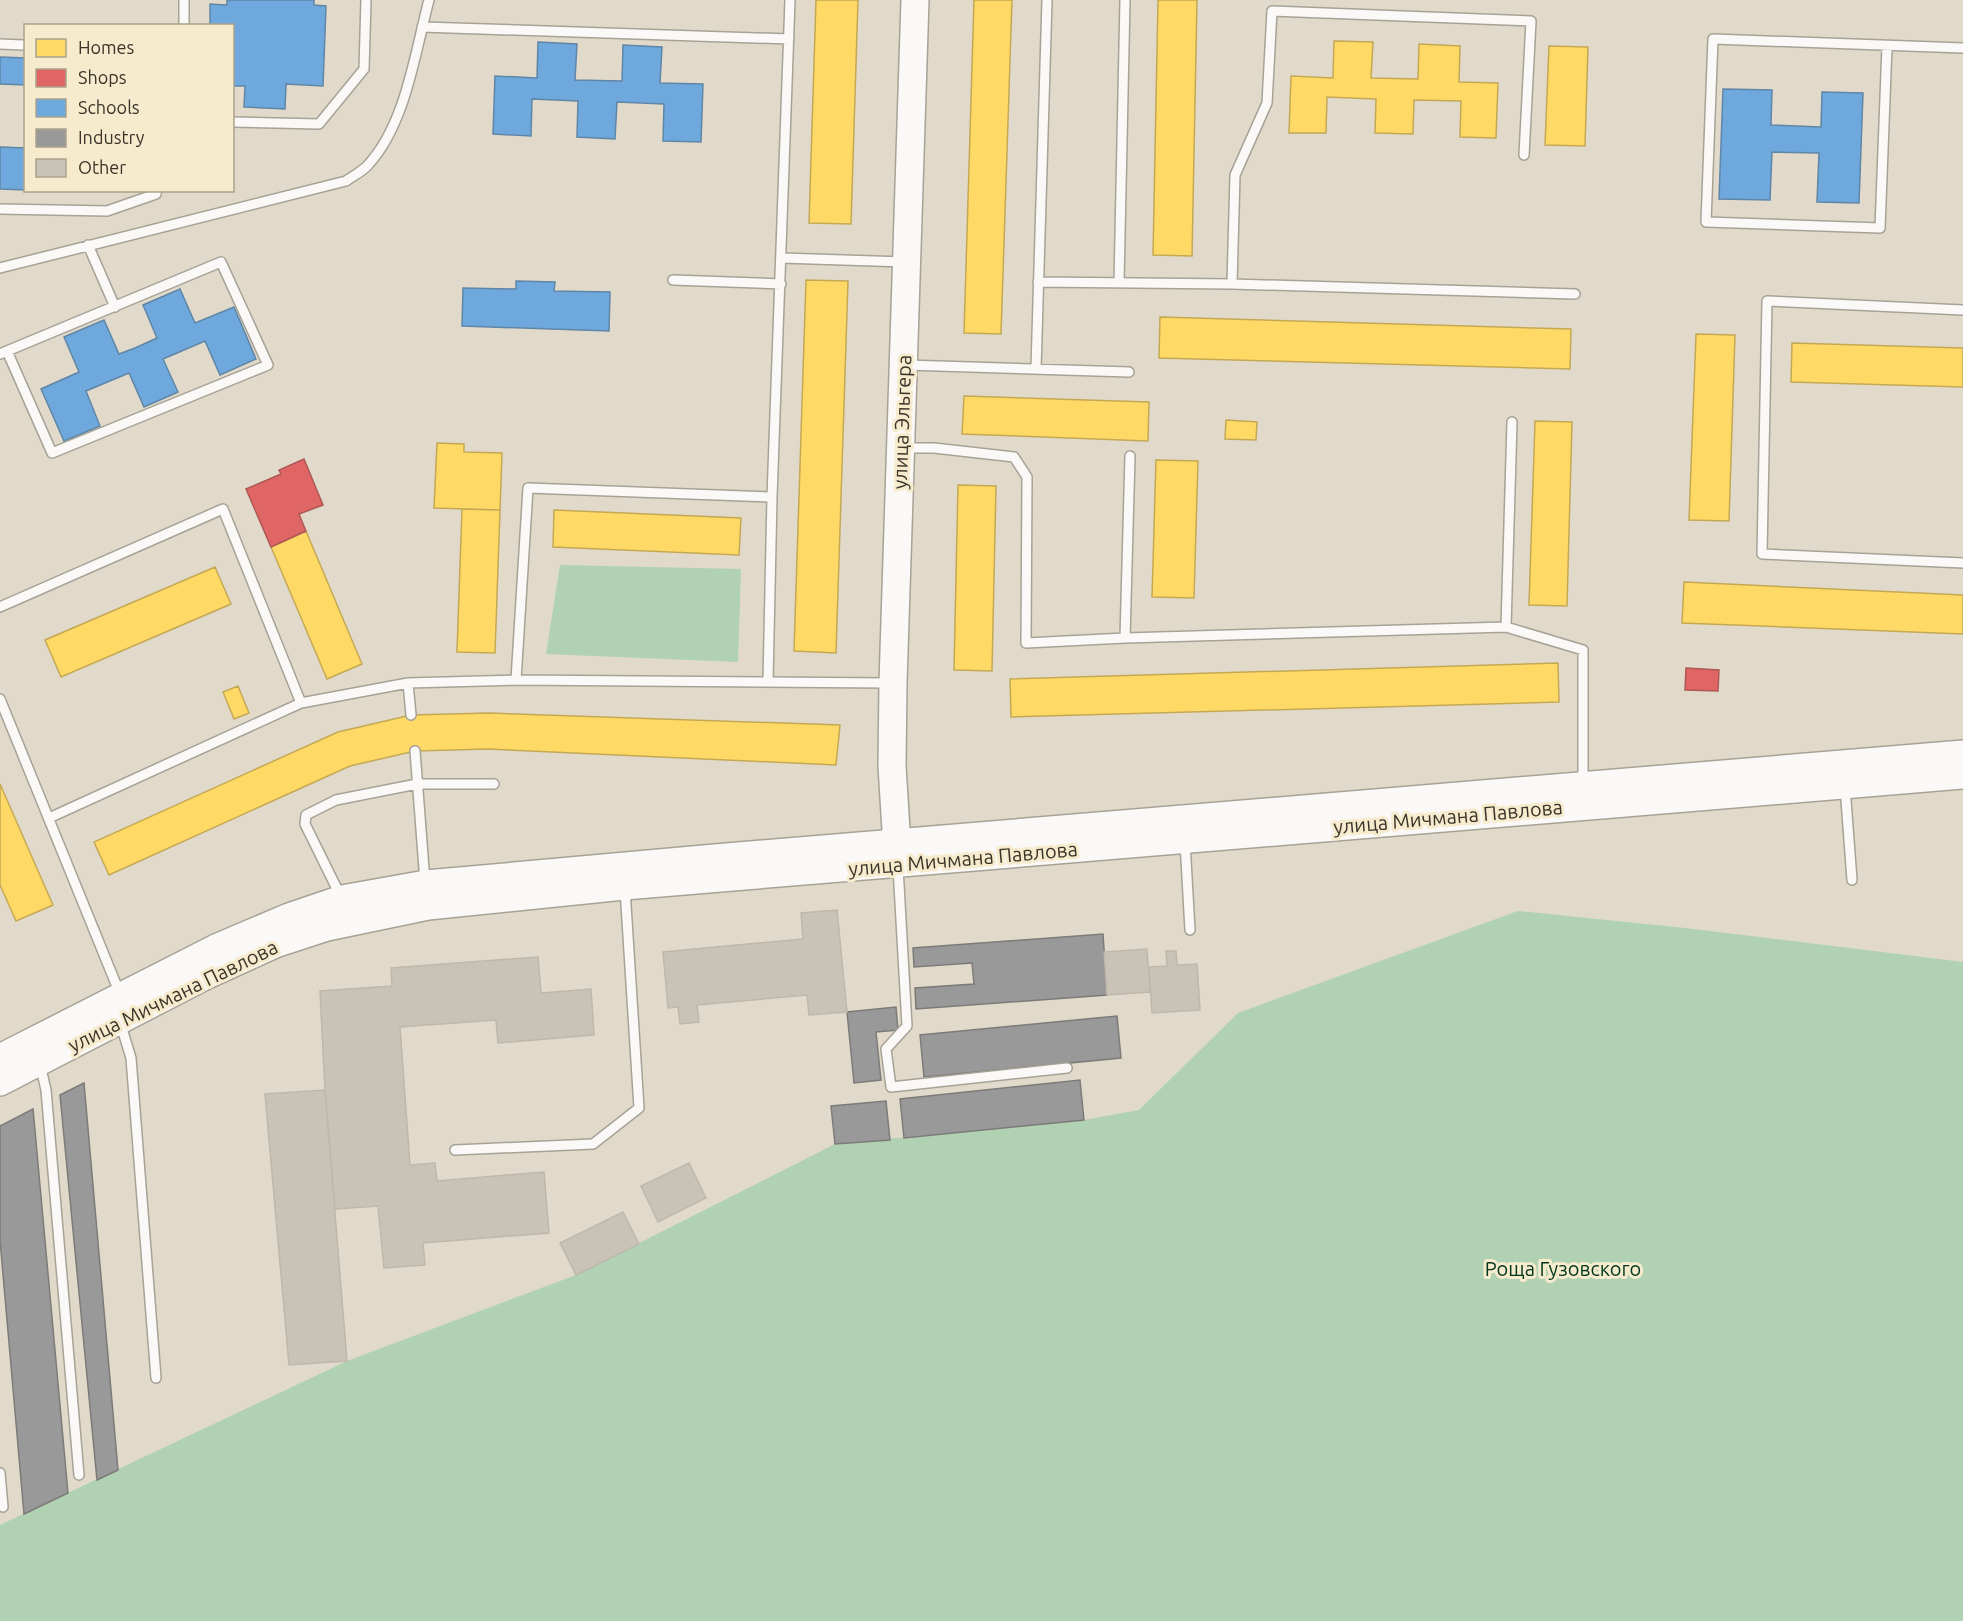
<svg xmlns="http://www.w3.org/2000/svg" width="1963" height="1621" viewBox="0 0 1963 1621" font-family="Ubuntu,sans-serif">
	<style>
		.green { fill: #b0d1b2 }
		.homes { fill: #ffd966; stroke: #c4a854; stroke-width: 1.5 }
		.shops { fill: #e06666; stroke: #ae5754; stroke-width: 1.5 }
		.schools { fill: #6fa8dc; stroke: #5f86a7; stroke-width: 1.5 }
		.industry { fill: #999; stroke: #7c7b78; stroke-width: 1.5 }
		.building { fill: #c9c3b7; stroke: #beb8ac; stroke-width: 1.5 }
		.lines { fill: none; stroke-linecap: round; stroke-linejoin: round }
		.lane-casing { stroke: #a7a296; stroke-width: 12 }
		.secondary-casing { stroke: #a7a296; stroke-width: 30 }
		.lane { stroke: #faf9f7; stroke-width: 9 }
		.secondary { stroke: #faf9f7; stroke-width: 27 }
		.labels { text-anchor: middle; stroke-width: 6; stroke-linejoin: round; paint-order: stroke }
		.street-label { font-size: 20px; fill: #3a352a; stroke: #f7ebce }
		.park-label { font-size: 20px; fill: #01381d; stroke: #f7ebce }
	</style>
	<rect width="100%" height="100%" fill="#e1daca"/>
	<path class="green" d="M 560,565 L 741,569 L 738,662 L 546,654 Z
		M 1518,911 L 1685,928 L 1963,962 L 1963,1621 L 0,1621 L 0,1525 L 347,1361 L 576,1275 L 835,1144 L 1084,1120 L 1139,1110 L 1238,1013 Z"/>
	<path class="homes" d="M 816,0 L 858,0 L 851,224 L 809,223 Z
		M 974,0 L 1012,0 L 1001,334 L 964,333 Z
		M 1158,0 L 1197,0 L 1192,256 L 1153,255 Z
		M 1334,41 L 1373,42 L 1371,78 L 1418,79 L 1419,44 L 1460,46 L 1459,82 L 1498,83 L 1496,138 L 1460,137 L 1461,101 L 1414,100 L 1413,134 L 1375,133 L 1376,99 L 1327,97 L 1326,133 L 1289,133 L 1291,76 L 1333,78 Z
		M 1549,46 L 1588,47 L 1585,146 L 1545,145 Z
		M 806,280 L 848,281 L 836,653 L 794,651 Z
		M 1160,317 L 1571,329 L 1570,369 L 1159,358 Z
		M 1696,334 L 1735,335 L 1729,521 L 1689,520 Z
		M 1792,343 L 1963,348 L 1963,387 L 1791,382 Z
		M 964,396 L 1149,402 L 1148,441 L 962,434 Z
		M 1226,420 L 1257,422 L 1256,440 L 1225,439 Z
		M 1535,421 L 1572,422 L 1567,606 L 1529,605 Z
		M 437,443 L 464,444 L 464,452 L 502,453 L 500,510 L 434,508 Z
		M 1156,460 L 1198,461 L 1194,598 L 1152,597 Z
		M 958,485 L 996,486 L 992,671 L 954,670 Z
		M 462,509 L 500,510 L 495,653 L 457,652 Z
		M 554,510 L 741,518 L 739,555 L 553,547 Z
		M 306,531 L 362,664 L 327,679 L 271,547 Z
		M 215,567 L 231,604 L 61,677 L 45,640 Z
		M 1684,582 L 1963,595 L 1963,634 L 1682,623 Z
		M 1558,663 L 1559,702 L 1011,717 L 1010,679 Z
		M 238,686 L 249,713 L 234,719 L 223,692 Z
		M 489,713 L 840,725 L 836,765 L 488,749 L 415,751 L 350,766 L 109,875 L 94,842 L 338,732 L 411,715 Z
		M 0,784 L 53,905 L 16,921 L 0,885 Z"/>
	<path class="shops" d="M 304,459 L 323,505 L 299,514 L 306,531 L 271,547 L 246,489 L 281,474 L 279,470 Z
		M 1686,668 L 1719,670 L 1718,691 L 1685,690 Z"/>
	<path class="schools" d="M 227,0 L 314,0 L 314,5 L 326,6 L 323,86 L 286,84 L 285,109 L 244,107 L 245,86 L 232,86 L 232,26 L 210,26 L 210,4 L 227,5 Z
		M 538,42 L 577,44 L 575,80 L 622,81 L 623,45 L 662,47 L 660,83 L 703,84 L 701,142 L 663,141 L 664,104 L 617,102 L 615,139 L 577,137 L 578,101 L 532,99 L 531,136 L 493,134 L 495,76 L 537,78 Z
		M 0,57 L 26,58 L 26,85 L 0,84 Z
		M 1723,89 L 1772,90 L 1771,125 L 1821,127 L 1822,92 L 1863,93 L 1859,203 L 1817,202 L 1819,153 L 1772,152 L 1770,200 L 1719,199 Z
		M 0,147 L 26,148 L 26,190 L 0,189 Z
		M 516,281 L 555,282 L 554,291 L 610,292 L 609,331 L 462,326 L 463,288 L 516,289 Z
		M 180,289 L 195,323 L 234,307 L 256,359 L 220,375 L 205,341 L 163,359 L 178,392 L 144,407 L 129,373 L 86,391 L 100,426 L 64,441 L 41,389 L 79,372 L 64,337 L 104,320 L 119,354 L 135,348 L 157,338 L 143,305 Z"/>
	<path class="industry" d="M 1103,934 L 1107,995 L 916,1009 L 915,988 L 974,984 L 972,963 L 914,967 L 913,948 Z
		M 896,1007 L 898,1030 L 876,1032 L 881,1080 L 854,1083 L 847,1012 Z
		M 1117,1016 L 1121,1058 L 924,1077 L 920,1035 Z
		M 1080,1080 L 1084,1120 L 904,1138 L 900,1099 Z
		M 84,1083 L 118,1470 L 97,1480 L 60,1095 Z
		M 886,1101 L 890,1140 L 835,1144 L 831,1106 Z
		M 33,1109 L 68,1493 L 24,1514 L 0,1240 L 0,1126 Z"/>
	<path class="building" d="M 837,910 L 847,1012 L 809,1015 L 807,995 L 697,1005 L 699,1022 L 680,1024 L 678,1007 L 668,1008 L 663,952 L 803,939 L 801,913 Z
		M 1147,949 L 1150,992 L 1107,995 L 1104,952 Z
		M 1166,951 L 1176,951 L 1177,965 L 1197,964 L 1200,1010 L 1152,1013 L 1149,967 L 1167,966 Z
		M 538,957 L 541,993 L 591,989 L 594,1035 L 498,1043 L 496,1020 L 400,1027 L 410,1165 L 435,1163 L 437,1181 L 544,1172 L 549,1233 L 423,1243 L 425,1265 L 384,1268 L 378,1206 L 335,1209 L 325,1090 L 320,991 L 392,986 L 391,968 Z
		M 325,1090 L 347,1361 L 289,1365 L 265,1094 Z
		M 689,1163 L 706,1198 L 658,1222 L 641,1186 Z
		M 623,1212 L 639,1244 L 576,1275 L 560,1243 Z"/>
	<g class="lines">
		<g class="lane-casing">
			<path id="lane" d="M 184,0 L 184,26
				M 422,27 L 789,39
				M 0,44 L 23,45
				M 1887,46 L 1880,228 L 1706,222 L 1713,39 L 1963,48
				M 232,122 L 319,124 L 364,69 L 366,0
				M 0,209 L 107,211 L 156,194 L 157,190
				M 88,245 L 115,307
				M 782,258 L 905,262
				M 0,268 L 346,181 C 353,176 363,171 368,165 C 406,124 415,52 429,0
				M 673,280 L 781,284
				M 1038,282 L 1232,284 L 1575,294
				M 1119,283 L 1125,0
				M 1232,284 L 1235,175 L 1267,103 L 1272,11 L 1531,21 L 1524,155
				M 1963,310 L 1767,301 L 1762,554 L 1963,563
				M 0,354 L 7,351 L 221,262 L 268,365 L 52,453 L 7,351
				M 906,365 L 1129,372
				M 1036,369 L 1047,0
				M 903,448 L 934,448 L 1014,457 L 1027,477 L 1026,643 L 1125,638 L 1506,627 L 1583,650 L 1583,783
				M 0,607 L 223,509 L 301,703
				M 1506,627 L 1512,422
				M 1125,638 L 1130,456
				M 516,680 L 528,488 L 772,497
				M 768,681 L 772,497 L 790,0
				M 408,683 L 411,715
				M 0,699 L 120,994
				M 415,751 L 425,882
				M 1845,787 L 1852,880
				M 49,818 L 301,703 L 408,683 L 516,680 L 889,683
				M 1185,842 L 1190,930
				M 898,867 L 907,1026 L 886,1049 L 891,1087 L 1067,1068
				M 341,897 L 305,824 L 306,815 L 336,800 L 417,784 L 494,784
				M 120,1022 L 131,1058 L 156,1378
				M 40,1064 L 46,1090 L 79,1475
				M 455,1150 L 593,1144 L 639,1108 L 625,889
				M 0,1473 L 3,1507"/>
		</g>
		<g class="secondary-casing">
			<path id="secondary" d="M 898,862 L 892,766 L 893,683 L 915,0
				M 0,1058 L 216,948 L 289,917 L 342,899 L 426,884 L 715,858 L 1963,754
				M 0,1082 L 207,975 L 275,944 L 327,927 L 428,906 L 624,886 L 1963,775"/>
		</g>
		<use href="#lane" class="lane"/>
		<use href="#secondary" class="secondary"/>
	</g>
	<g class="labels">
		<g class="street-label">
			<text transform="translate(902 422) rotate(-88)" y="7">улица Эльгера</text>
			<text transform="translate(1448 817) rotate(-5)" y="7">улица Мичмана Павлова</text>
			<text transform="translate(963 859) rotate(-5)" y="7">улица Мичмана Павлова</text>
			<text transform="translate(173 996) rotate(-26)" y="7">улица Мичмана Павлова</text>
		</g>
		<g class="park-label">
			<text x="1563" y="1276">Роща Гузовского</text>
		</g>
	</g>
	<rect x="24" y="24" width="210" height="168" fill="#f7ebce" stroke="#aba28c" stroke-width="1.5"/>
	<rect x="36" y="39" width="30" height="18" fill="#ffd966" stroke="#aba28c" stroke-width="1.5"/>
	<text x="78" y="54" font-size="18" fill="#3a352a">Homes</text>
	<rect x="36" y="69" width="30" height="18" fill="#e06666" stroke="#aba28c" stroke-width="1.5"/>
	<text x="78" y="84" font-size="18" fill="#3a352a">Shops</text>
	<rect x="36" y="99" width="30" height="18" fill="#6fa8dc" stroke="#aba28c" stroke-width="1.5"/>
	<text x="78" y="114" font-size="18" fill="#3a352a">Schools</text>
	<rect x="36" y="129" width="30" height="18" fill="#999999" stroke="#aba28c" stroke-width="1.5"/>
	<text x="78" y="144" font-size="18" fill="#3a352a">Industry</text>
	<rect x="36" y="159" width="30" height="18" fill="#c9c3b7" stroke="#aba28c" stroke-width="1.5"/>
	<text x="78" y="174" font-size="18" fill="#3a352a">Other</text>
</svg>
